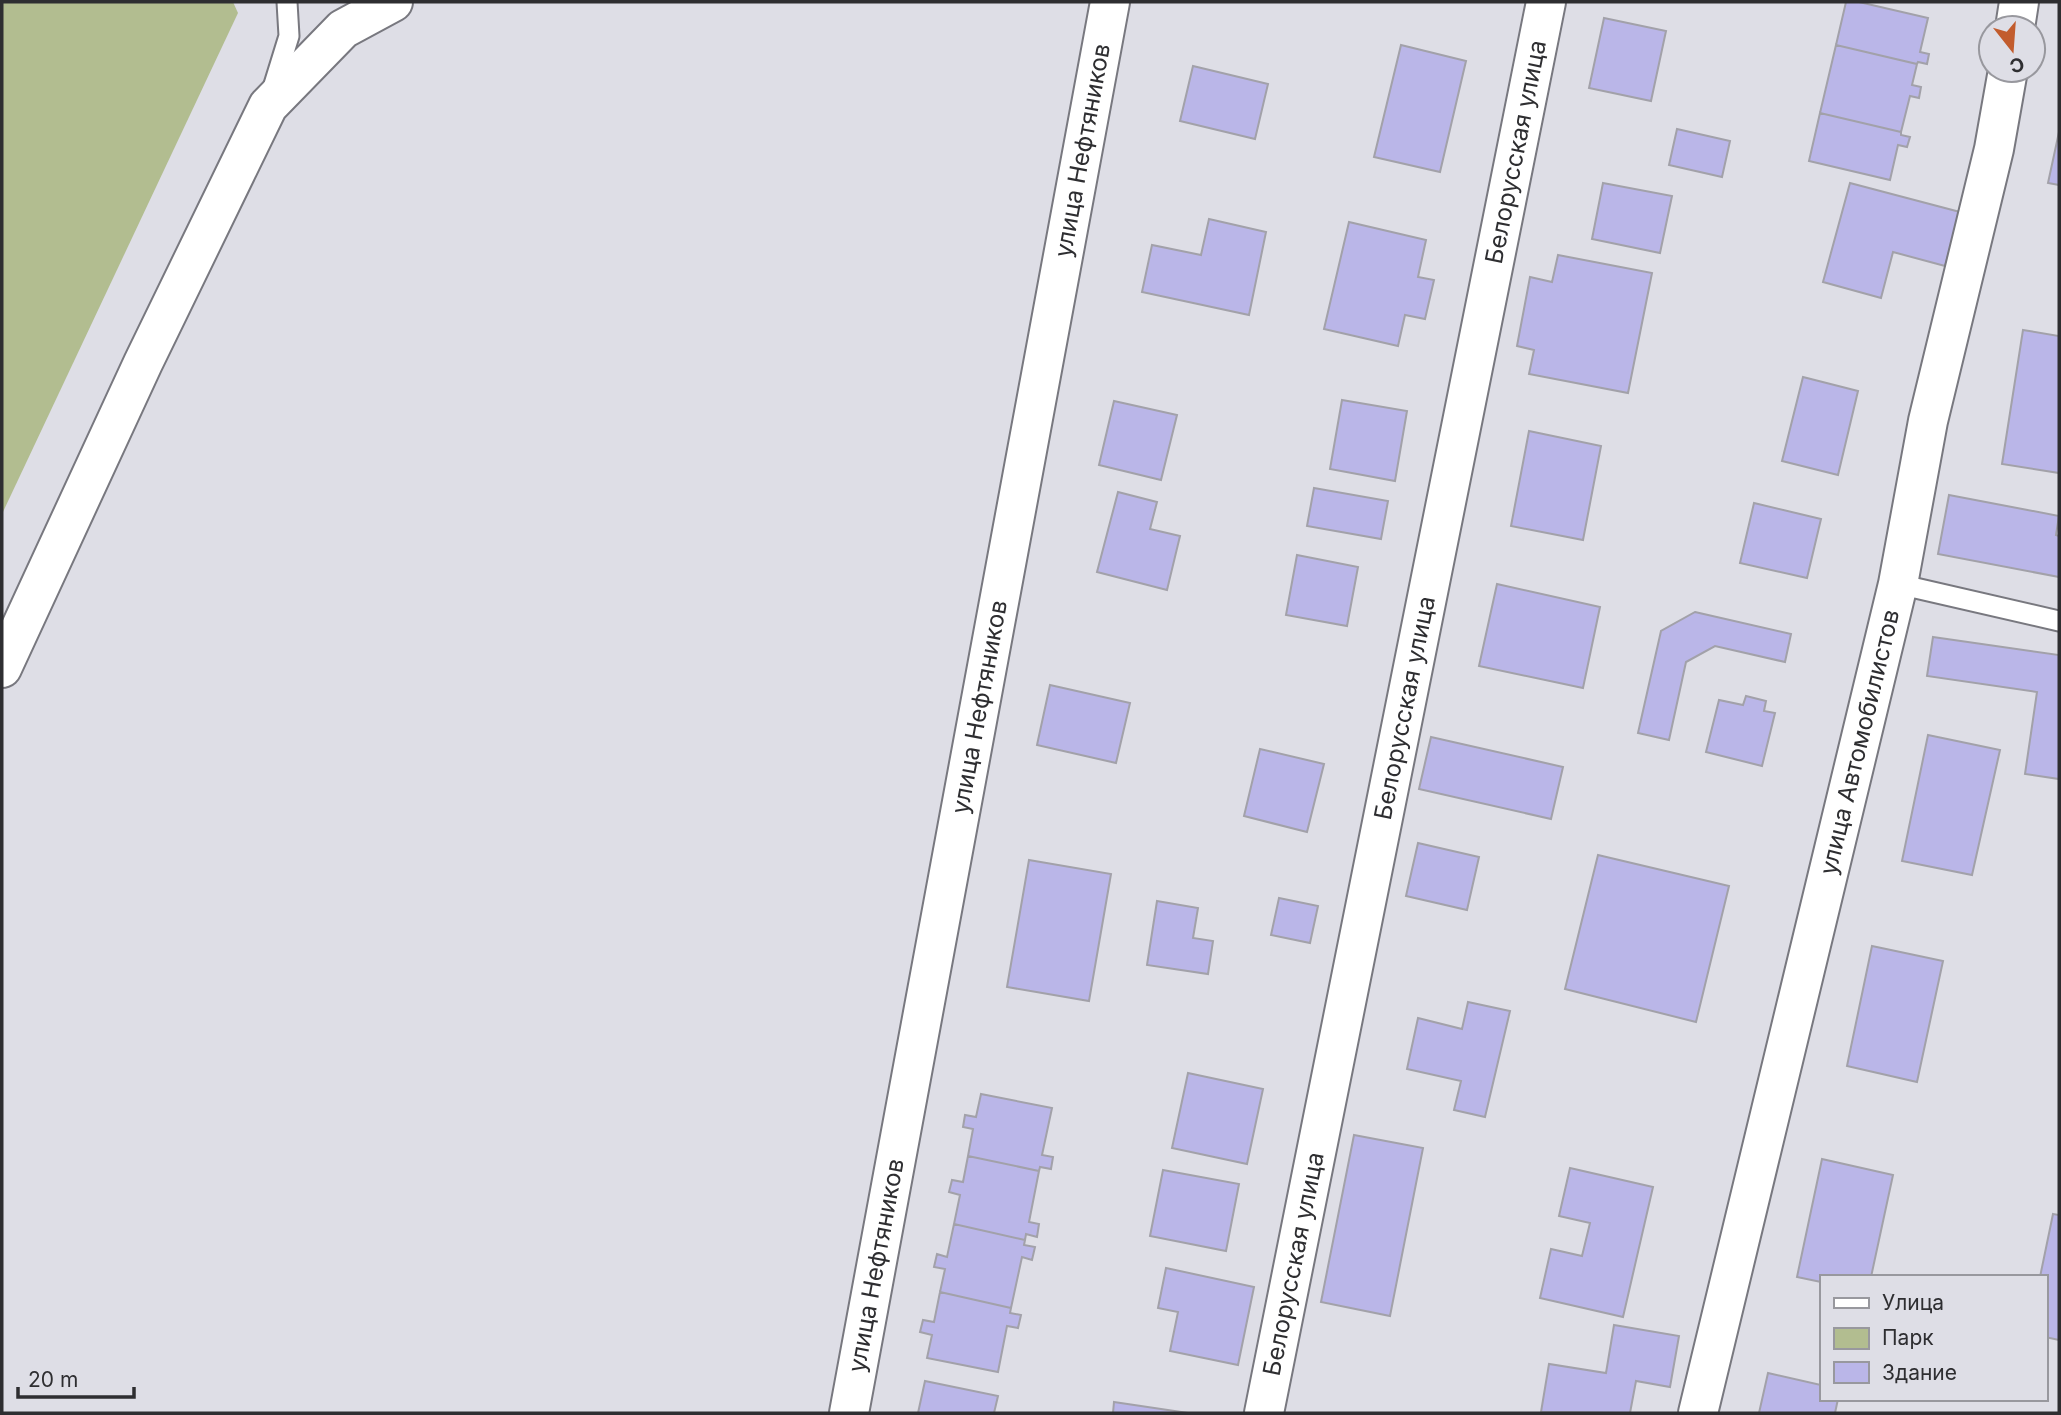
<svg xmlns="http://www.w3.org/2000/svg" width="2061" height="1415" viewBox="0 0 2061 1415" font-family="Inter,sans-serif">
	<style>
		.green { fill: #b2bd90 }
		.building { fill: #bab6e8; stroke: #a2a1a9; stroke-width: 2 }
		.lines { fill: none; stroke-linecap: round; stroke-linejoin: round }
		.service-casing { stroke: #78787f; stroke-width: 23 }
		.minor-casing { stroke: #78787f; stroke-width: 42 }
		.service { stroke: #fff; stroke-width: 19 }
		.minor { stroke: #fff; stroke-width: 38 }
		.labels { text-anchor: middle; stroke-width: 5; stroke-linejoin: round; paint-order: stroke }
		.street-label { font-size: 24px; fill: #2e2e31; stroke: #dedee6 }
	</style>
	<rect width="100%" height="100%" fill="#dedee6"/>
	<path class="green" d="M 2,2 L 233,2 L 238,13 L 2,514 Z"/>
	<path class="building" d="M 1846,2 L 1859,2 L 1928,18 L 1920,52 L 1929,54 L 1927,64 L 1918,62 L 1917,64 L 1836,45 Z
		M 1604,18 L 1666,31 L 1651,101 L 1589,88 Z
		M 1401,45 L 1466,61 L 1440,172 L 1374,157 Z
		M 1836,45 L 1917,64 L 1912,85 L 1921,87 L 1919,98 L 1910,96 L 1901,132 L 1820,113 Z
		M 1193,66 L 1268,84 L 1255,139 L 1180,121 Z
		M 1820,113 L 1901,132 L 1901,135 L 1910,137 L 1907,147 L 1898,145 L 1890,180 L 1809,161 Z
		M 1677,129 L 1730,141 L 1722,177 L 1669,165 Z
		M 2059,132 L 2059,185 L 2048,183 Z
		M 1603,183 L 1672,196 L 1660,253 L 1592,239 Z
		M 1850,183 L 1960,212 L 1945,266 L 1893,252 L 1881,298 L 1823,282 Z
		M 1209,219 L 1266,232 L 1249,315 L 1142,292 L 1152,245 L 1201,255 Z
		M 1349,222 L 1426,240 L 1418,277 L 1434,280 L 1425,319 L 1405,315 L 1398,346 L 1324,329 Z
		M 1558,255 L 1652,273 L 1628,393 L 1529,374 L 1534,350 L 1517,346 L 1530,277 L 1552,282 Z
		M 2023,330 L 2059,336 L 2059,473 L 2002,464 Z
		M 1803,377 L 1858,391 L 1838,475 L 1782,461 Z
		M 1342,400 L 1407,411 L 1395,481 L 1330,469 Z
		M 1114,401 L 1177,415 L 1161,480 L 1099,465 Z
		M 1529,431 L 1601,446 L 1583,540 L 1511,526 Z
		M 1314,488 L 1388,501 L 1381,539 L 1307,526 Z
		M 1118,492 L 1157,502 L 1150,529 L 1180,536 L 1167,590 L 1097,572 Z
		M 1949,495 L 2059,516 L 2056,535 L 2059,536 L 2059,577 L 1938,554 Z
		M 1754,503 L 1821,519 L 1807,578 L 1740,563 Z
		M 1297,555 L 1358,567 L 1347,626 L 1286,615 Z
		M 1497,584 L 1600,607 L 1583,688 L 1479,666 Z
		M 1695,612 L 1791,634 L 1785,662 L 1715,646 L 1686,662 L 1669,740 L 1638,733 L 1661,631 Z
		M 1933,637 L 2059,655 L 2059,779 L 2025,774 L 2037,692 L 1927,676 Z
		M 1050,685 L 1130,703 L 1116,763 L 1037,745 Z
		M 1746,696 L 1766,701 L 1764,711 L 1775,713 L 1762,766 L 1706,752 L 1719,700 L 1743,705 Z
		M 1928,735 L 2000,750 L 1972,875 L 1902,861 Z
		M 1431,737 L 1563,767 L 1551,819 L 1419,789 Z
		M 1260,749 L 1324,764 L 1307,832 L 1244,816 Z
		M 1418,843 L 1479,857 L 1467,910 L 1406,896 Z
		M 1598,855 L 1729,886 L 1696,1022 L 1565,989 Z
		M 1029,860 L 1111,874 L 1089,1001 L 1007,987 Z
		M 1279,898 L 1318,906 L 1310,943 L 1271,935 Z
		M 1157,901 L 1198,908 L 1193,938 L 1213,941 L 1208,974 L 1147,965 Z
		M 1872,946 L 1943,961 L 1917,1082 L 1847,1066 Z
		M 1468,1002 L 1510,1011 L 1485,1117 L 1454,1110 L 1461,1081 L 1407,1069 L 1418,1018 L 1462,1029 Z
		M 1188,1073 L 1263,1089 L 1247,1164 L 1172,1148 Z
		M 981,1094 L 1052,1108 L 1042,1155 L 1053,1157 L 1051,1169 L 1040,1167 L 1039,1171 L 968,1156 L 973,1129 L 963,1127 L 965,1115 L 976,1117 Z
		M 1354,1135 L 1423,1148 L 1390,1316 L 1321,1302 Z
		M 968,1156 L 1039,1171 L 1029,1222 L 1039,1224 L 1037,1237 L 1026,1234 L 1025,1240 L 954,1224 L 960,1195 L 949,1192 L 952,1180 L 963,1182 Z
		M 1822,1159 L 1893,1175 L 1871,1277 L 1821,1277 L 1821,1282 L 1797,1277 Z
		M 1570,1168 L 1653,1187 L 1623,1317 L 1540,1298 L 1551,1249 L 1582,1256 L 1590,1223 L 1559,1216 Z
		M 1163,1170 L 1239,1184 L 1226,1251 L 1150,1236 Z
		M 2053,1214 L 2059,1215 L 2059,1340 L 2045,1337 L 2045,1277 L 2040,1277 Z
		M 954,1224 L 1025,1240 L 1024,1245 L 1035,1247 L 1032,1260 L 1022,1257 L 1011,1308 L 940,1292 L 945,1269 L 934,1267 L 937,1254 L 947,1257 Z
		M 1166,1268 L 1254,1287 L 1238,1365 L 1170,1351 L 1178,1312 L 1158,1308 Z
		M 940,1292 L 1011,1308 L 1010,1313 L 1021,1315 L 1018,1328 L 1007,1326 L 998,1372 L 927,1358 L 932,1335 L 920,1332 L 923,1320 L 934,1322 Z
		M 1614,1325 L 1679,1336 L 1670,1387 L 1636,1381 L 1630,1413 L 1541,1412 L 1549,1364 L 1606,1373 Z
		M 1768,1373 L 1821,1385 L 1821,1399 L 1838,1399 L 1835,1413 L 1759,1413 Z
		M 925,1381 L 998,1396 L 994,1413 L 918,1413 Z
		M 1114,1402 L 1188,1413 L 1113,1413 Z"/>
	<g class="lines">
		<g class="service-casing">
			<path id="service" d="M 272,91 L 289,36 L 287,2
				M 1898,584 L 2059,621"/>
		</g>
		<g class="minor-casing">
			<g id="minor">
				<path d="M 2015,28 L 2019,2"/>
				<path d="M 2,668 L 143,363 L 268,106 L 343,29 L 393,2"/>
				<path id="s1" d="M 849,1413 L 1110,2"/>
				<path id="s2" d="M 1264,1413 L 1546,2"/>
				<path id="s3" d="M 1698,1413 L 1898,584 L 1928,421 L 1994,149 L 2008,70"/>
			</g>
		</g>
		<use href="#service" class="service"/>
		<use href="#minor" class="minor"/>
	</g>
	<g class="labels">
		<g class="street-label">
			<text dy="8" stroke="none"><textPath href="#s1" startOffset="1284">улица Нефтяников</textPath></text>
			<text dy="8" stroke="none"><textPath href="#s2" startOffset="1286">Белорусская улица</textPath></text>
			<text dy="8" stroke="none"><textPath href="#s1" startOffset="718">улица Нефтяников</textPath></text>
			<text dy="8" stroke="none"><textPath href="#s2" startOffset="719">Белорусская улица</textPath></text>
			<text dy="8" stroke="none"><textPath href="#s3" startOffset="690">улица Автомобилистов</textPath></text>
			<text dy="8" stroke="none"><textPath href="#s2" startOffset="152">Белорусская улица</textPath></text>
			<text dy="8" stroke="none"><textPath href="#s1" startOffset="150">улица Нефтяников</textPath></text>
		</g>
	</g>
	<rect width="2061" height="1415" fill="none" stroke="#2e2e31" stroke-width="7"/>
	<rect x="1820" y="1275" width="228" height="126" fill="#dedee6" stroke="#98989e" stroke-width="2"/>
	<rect x="1834" y="1298" width="35" height="10" fill="#ffffff" stroke="#98989e" stroke-width="2"/>
	<text x="1882" y="1310" font-size="21" fill="#2e2e31">Улица</text>
	<rect x="1834" y="1328" width="35" height="21" fill="#b2bd90" stroke="#98989e" stroke-width="2"/>
	<text x="1882" y="1345" font-size="21" fill="#2e2e31">Парк</text>
	<rect x="1834" y="1362" width="35" height="21" fill="#bab6e8" stroke="#98989e" stroke-width="2"/>
	<text x="1882" y="1380" font-size="21" fill="#2e2e31">Здание</text>
	<g transform="translate(2012 49) rotate(163)"><circle r="33" fill="#dedee6" stroke="#98989e" stroke-width="2"/>
	<path d="M0-5L12 26L0 18L-12 26Z" fill="#c25c2d"/>
	<text y="-10" font-size="19" font-weight="bold" text-anchor="middle" fill="#2e2e31">С</text>
	</g>
	<path d="M18 1387v10h116v-10" fill="none" stroke="#2e2e31" stroke-width="3.5"/>
	<text x="28" y="1387" font-size="21" fill="#2e2e31" stroke="#dedee6" stroke-width="5" paint-order="stroke">20 m</text>
</svg>
